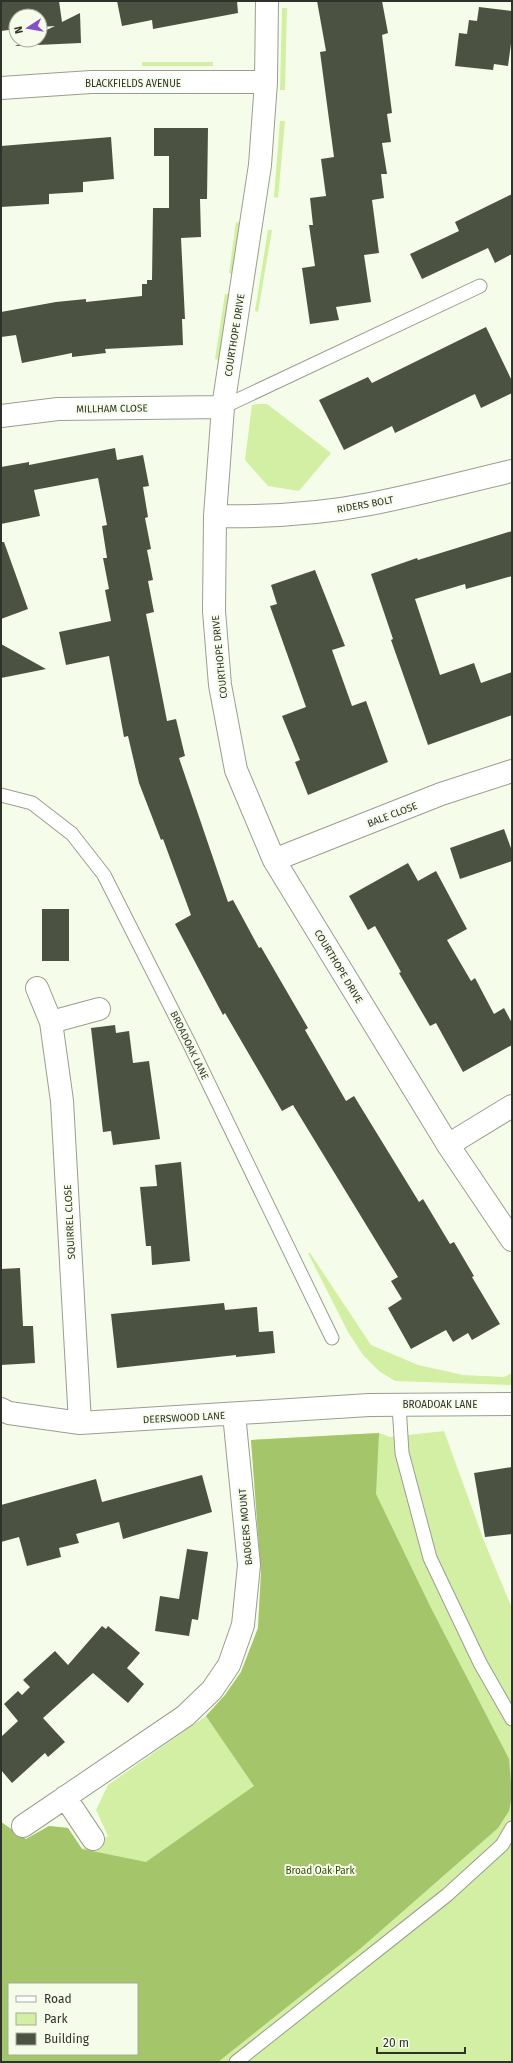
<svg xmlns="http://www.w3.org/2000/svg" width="513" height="2063" viewBox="0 0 513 2063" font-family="'Fira Sans',sans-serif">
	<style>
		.green { fill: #d2efa3; fill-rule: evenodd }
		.forest { fill: #a4c56a; fill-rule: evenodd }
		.building { fill: #4b5242 }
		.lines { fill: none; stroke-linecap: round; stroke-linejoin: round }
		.service-casing { stroke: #989f8d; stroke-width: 15 }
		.minor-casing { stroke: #989f8d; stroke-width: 24 }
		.service { stroke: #fff; stroke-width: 13 }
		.minor { stroke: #fff; stroke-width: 22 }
		.labels { text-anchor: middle; stroke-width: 4; stroke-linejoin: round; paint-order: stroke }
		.street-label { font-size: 10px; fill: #2f322b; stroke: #f5fdea }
		.park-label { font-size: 10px; fill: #354803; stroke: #f5fdea }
	</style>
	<rect width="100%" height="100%" fill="#f5fdea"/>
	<path class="green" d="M 282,8 L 287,8 L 285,90 L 280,90 Z
		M 142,62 L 213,62 L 213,66 L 142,66 Z
		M 280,121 L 285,121 L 278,198 L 274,197 Z
		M 236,222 L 240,223 L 232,274 L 229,273 Z
		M 268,230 L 272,230 L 258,312 L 255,311 Z
		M 225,294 L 229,294 L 219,360 L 215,359 Z
		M 259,404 L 267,404 L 331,453 L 299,491 L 268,486 L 245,460 L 252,405 Z
		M 308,1253 L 310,1253 L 371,1345 L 418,1365 L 463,1375 L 504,1377 L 512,1373 L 512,1385 L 395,1381 L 379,1371 L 363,1355 L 348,1332 Z
		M 444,1431 L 484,1541 L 512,1608 L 512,2062 L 1,2062 L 1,1822 L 26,1839 L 49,1826 L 68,1828 L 82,1849 L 108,1836 L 96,1810 L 108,1785 L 206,1716 L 225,1695 L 241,1672 L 258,1628 L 261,1573 L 251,1440 L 379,1433 L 390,1437 ZM 9,1984 L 137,1984 L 137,2054 L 9,2054 Z"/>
	<path class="forest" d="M 379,1433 L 376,1494 L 430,1606 L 509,1759 L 512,1795 L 509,1811 L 498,1828 L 361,1948 L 218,2062 L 1,2062 L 1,1822 L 26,1839 L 49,1826 L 68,1828 L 82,1849 L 146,1862 L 254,1786 L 206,1716 L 225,1695 L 241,1672 L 258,1628 L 261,1573 L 251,1440 ZM 9,1984 L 137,1984 L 137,2054 L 9,2054 Z"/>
	<path class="building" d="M 1,1 L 59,1 L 62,22 L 80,13 L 81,43 L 15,46 L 27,40 L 40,40 L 40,33 L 55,26 L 40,27 L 40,16 L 16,16 L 16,29 L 1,31 Z
		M 117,1 L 237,1 L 238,13 L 153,29 L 152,20 L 122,26 Z
		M 317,1 L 382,1 L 388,33 L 382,35 L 392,113 L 387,114 L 391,142 L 382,143 L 387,174 L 381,174 L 384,198 L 372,200 L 379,253 L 364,255 L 371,302 L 336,307 L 339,320 L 310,324 L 302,268 L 315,266 L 309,225 L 313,225 L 310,198 L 326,196 L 321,159 L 334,157 L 320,52 L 326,51 Z
		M 479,7 L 512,11 L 512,36 L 508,66 L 494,64 L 493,70 L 455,66 L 459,33 L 467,34 L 469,20 L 477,21 Z
		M 154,128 L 208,128 L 207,199 L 200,199 L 201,237 L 181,238 L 185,319 L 182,319 L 183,345 L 105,349 L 106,353 L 72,357 L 72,353 L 22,363 L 16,335 L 1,337 L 1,312 L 56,302 L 86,299 L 86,302 L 142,296 L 142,284 L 147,284 L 147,280 L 152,280 L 153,208 L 169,208 L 169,156 L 154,156 Z
		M 111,137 L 114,179 L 83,182 L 83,192 L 49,194 L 49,204 L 1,207 L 1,146 Z
		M 512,194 L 512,254 L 495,263 L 488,248 L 422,279 L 410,254 L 459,231 L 455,222 Z
		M 486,327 L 512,381 L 512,393 L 481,408 L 475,394 L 395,433 L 392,426 L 344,450 L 319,400 L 368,377 L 372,383 Z
		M 115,448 L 117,460 L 143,455 L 149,486 L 143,487 L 148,517 L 145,518 L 151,549 L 147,550 L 153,580 L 148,581 L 154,612 L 146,614 L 167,721 L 176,719 L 185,756 L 179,758 L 228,902 L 233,900 L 259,948 L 261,947 L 308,1028 L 305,1030 L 346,1101 L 354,1096 L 419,1202 L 423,1199 L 450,1244 L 454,1242 L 474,1276 L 472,1277 L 500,1324 L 472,1340 L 468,1333 L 453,1342 L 446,1330 L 411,1349 L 388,1308 L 402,1299 L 391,1281 L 398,1277 L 293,1105 L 282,1111 L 225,1013 L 223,1015 L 175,924 L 191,915 L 163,839 L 161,840 L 139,783 L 128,736 L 124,737 L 109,656 L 66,665 L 59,632 L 111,621 L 105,590 L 109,589 L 103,558 L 107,558 L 102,526 L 107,525 L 98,478 L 34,490 L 40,516 L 1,524 L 1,467 L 29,462 L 29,465 Z
		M 512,531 L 512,576 L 466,589 L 465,584 L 415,599 L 440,675 L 474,663 L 481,683 L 512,672 L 512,715 L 428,745 L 391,640 L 393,639 L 371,574 L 417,558 L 418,560 Z
		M 1,542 L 4,542 L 28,609 L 1,619 Z
		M 315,570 L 345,646 L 332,650 L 352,706 L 366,701 L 388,762 L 308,795 L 295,762 L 300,760 L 282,716 L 306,707 L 270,606 L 277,604 L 271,585 Z
		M 1,644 L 46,669 L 1,678 Z
		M 504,829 L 512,851 L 512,861 L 460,879 L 450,848 Z
		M 408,863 L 418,881 L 436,871 L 467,929 L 447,940 L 471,981 L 475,978 L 494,1014 L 504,1008 L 512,1023 L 512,1045 L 463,1072 L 436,1023 L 430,1026 L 399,973 L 401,972 L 375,926 L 368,930 L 349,896 Z
		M 42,909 L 69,909 L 69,961 L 42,961 Z
		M 115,1025 L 116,1033 L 129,1031 L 133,1063 L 149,1061 L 160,1139 L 113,1145 L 111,1131 L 103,1132 L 91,1028 Z
		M 181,1162 L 190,1261 L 152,1265 L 151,1246 L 146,1246 L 140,1187 L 157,1186 L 155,1165 Z
		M 20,1268 L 23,1326 L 33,1326 L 35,1363 L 1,1365 L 1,1269 Z
		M 224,1303 L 225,1310 L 257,1307 L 259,1332 L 273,1331 L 275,1353 L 236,1357 L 236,1355 L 117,1368 L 111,1314 Z
		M 512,1467 L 512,1534 L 485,1537 L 474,1473 Z
		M 202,1475 L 212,1512 L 123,1539 L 119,1522 L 76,1534 L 79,1543 L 59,1548 L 61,1557 L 27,1566 L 19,1537 L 1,1542 L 1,1505 L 96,1479 L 102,1502 Z
		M 187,1549 L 208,1552 L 198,1620 L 192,1619 L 189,1636 L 155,1631 L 160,1596 L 179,1599 Z
		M 102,1626 L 106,1629 L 108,1626 L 140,1653 L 127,1668 L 144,1684 L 128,1703 L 93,1673 L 43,1718 L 65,1742 L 48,1757 L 45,1753 L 12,1783 L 1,1770 L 1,1737 L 18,1721 L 4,1704 L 18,1691 L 22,1695 L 30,1687 L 23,1680 L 55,1651 L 68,1665 Z"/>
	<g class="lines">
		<g class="service-casing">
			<path id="service" d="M 223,407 L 480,286
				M 1,795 L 32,803 L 72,834 L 104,875 L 189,1043 L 332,1338
				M 399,1405 L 402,1453 L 430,1558 L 480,1663 L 512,1719
				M 236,2062 L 447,1895 L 502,1845 L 512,1828"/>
		</g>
		<g class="minor-casing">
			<path id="minor" d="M 267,1 L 266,82 L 260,165 L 223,407 L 215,516 L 214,611 L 220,685 L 236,770 L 274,860 L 448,1145 L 512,1240
				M 1,88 L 91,82 L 266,82
				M 1,416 L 58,409 L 223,407
				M 215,516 C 266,517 319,514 370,504 C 417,495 465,482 512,471
				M 274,860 L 441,794 L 512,771
				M 37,988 L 51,1022 L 62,1101 L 80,1423
				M 51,1022 L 99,1009
				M 448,1145 L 512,1106
				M 1,1409 L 9,1413 L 80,1423 L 369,1405 L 512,1404
				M 65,1797 L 93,1839
				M 23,1826 L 185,1716 L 212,1690 L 229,1665 L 243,1625 L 249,1565 L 234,1414"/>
		</g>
		<use href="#service" class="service"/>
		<use href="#minor" class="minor"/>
	</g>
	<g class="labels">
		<g class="street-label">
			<text x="133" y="87">BLACKFIELDS AVENUE</text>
			<text transform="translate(234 335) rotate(-81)" y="4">COURTHOPE DRIVE</text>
			<text transform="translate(112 408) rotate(-1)" y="4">MILLHAM CLOSE</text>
			<text transform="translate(365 504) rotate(-10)" y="4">RIDERS BOLT</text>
			<text transform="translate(219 657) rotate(-96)" y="4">COURTHOPE DRIVE</text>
			<text transform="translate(392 814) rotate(-21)" y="4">BALE CLOSE</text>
			<text transform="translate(339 966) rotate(59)" y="4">COURTHOPE DRIVE</text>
			<text transform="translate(190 1045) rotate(64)" y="4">BROADOAK LANE</text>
			<text transform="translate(69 1222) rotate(-93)" y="4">SQUIRREL CLOSE</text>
			<text x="440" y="1408">BROADOAK LANE</text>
			<text transform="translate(184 1417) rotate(-3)" y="4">DEERSWOOD LANE</text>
			<text transform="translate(245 1527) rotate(-95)" y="4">BADGERS MOUNT</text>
		</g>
		<g class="park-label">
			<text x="320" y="1874">Broad Oak Park</text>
		</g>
	</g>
	<rect width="513" height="2063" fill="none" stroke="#2f322b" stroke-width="4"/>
	<rect x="8" y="1983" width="130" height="72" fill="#f5fdea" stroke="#a6ac9e"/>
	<rect x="16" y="1996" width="20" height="6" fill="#ffffff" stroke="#a6ac9e"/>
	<text x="44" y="2003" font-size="12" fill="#2f322b">Road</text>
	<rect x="16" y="2013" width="20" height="12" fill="#d2efa3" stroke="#a6ac9e"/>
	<text x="44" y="2023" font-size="12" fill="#2f322b">Park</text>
	<rect x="16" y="2033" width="20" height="12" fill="#4b5242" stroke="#a6ac9e"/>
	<text x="44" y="2043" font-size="12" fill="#2f322b">Building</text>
	<g transform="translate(28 28) rotate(258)"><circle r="19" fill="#f5fdea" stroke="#a6ac9e"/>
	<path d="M0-3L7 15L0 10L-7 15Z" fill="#894fc6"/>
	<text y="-6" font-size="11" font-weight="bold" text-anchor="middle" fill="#2f322b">N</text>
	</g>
	<path d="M377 2047v6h88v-6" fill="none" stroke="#2f322b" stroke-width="2"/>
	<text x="383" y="2047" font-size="12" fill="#2f322b" stroke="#f5fdea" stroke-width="3" paint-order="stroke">20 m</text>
</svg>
